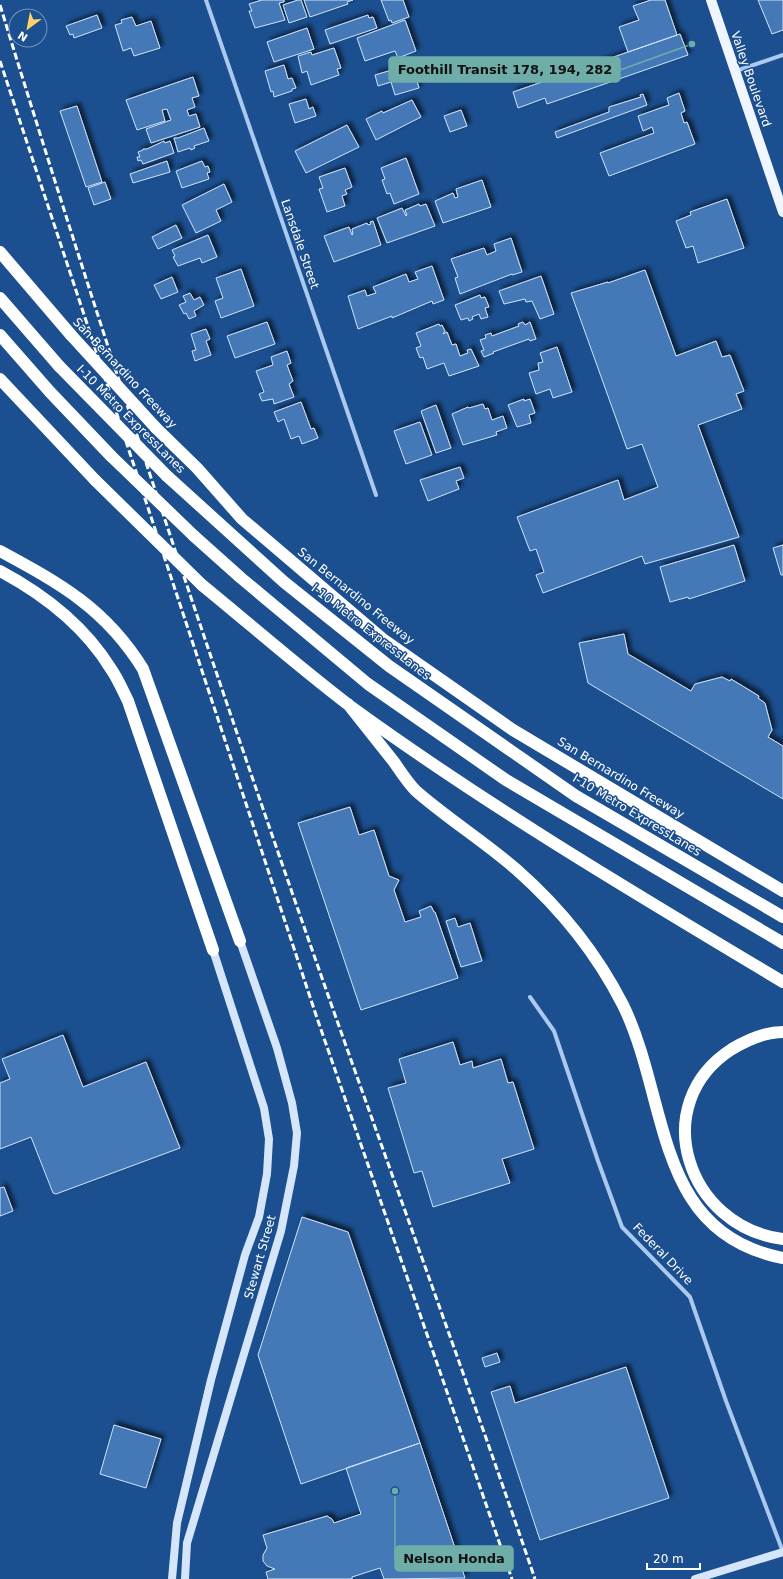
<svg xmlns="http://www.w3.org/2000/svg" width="783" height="1579" viewBox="0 0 783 1579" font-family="'DejaVu Sans',sans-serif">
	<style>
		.building { fill: #4478b7; stroke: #cfe3fa; filter: url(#shadow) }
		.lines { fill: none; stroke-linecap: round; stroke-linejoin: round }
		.street { stroke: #a9c9ee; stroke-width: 4 }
		.secondary { stroke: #d6e6fa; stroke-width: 8 }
		.primary { stroke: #f0f6ff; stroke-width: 10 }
		.highway { stroke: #fff; stroke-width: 12 }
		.rail { stroke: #fff; stroke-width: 3; stroke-dasharray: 7 3; stroke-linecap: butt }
		.highway-bridge { stroke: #fff; stroke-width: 12 }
		.labels { text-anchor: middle; stroke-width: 3; stroke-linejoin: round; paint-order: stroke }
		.street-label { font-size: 12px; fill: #fff; stroke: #1b4f8f }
		.leader { fill: none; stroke: #6fada8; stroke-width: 1.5 }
		.callout-dot { fill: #6fada8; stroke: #1b4f8f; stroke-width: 1.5 }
		.callout { fill: #6fada8; stroke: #6fada8; stroke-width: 1.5 }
		.callout-label { font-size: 13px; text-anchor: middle; font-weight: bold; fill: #111 }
	</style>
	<defs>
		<filter id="shadow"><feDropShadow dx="3.5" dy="-3.5" stdDeviation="2" flood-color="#0009"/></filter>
	</defs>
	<rect width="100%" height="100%" fill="#1b4f8f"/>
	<path class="building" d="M 262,0 L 284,0 L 284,2 L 279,3 L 285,20 L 255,28 L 249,11 L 252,11 L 249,4 Z
		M 298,0 L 301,0 L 307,17 L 289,23 L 283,5 Z
		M 304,0 L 353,0 L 347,2 L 348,4 L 310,17 Z
		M 381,0 L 403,0 L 409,17 L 392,23 L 391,20 L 389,21 Z
		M 651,0 L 665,0 L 677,35 L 628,52 L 619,27 L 639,20 L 633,6 Z
		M 758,0 L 783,0 L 783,30 L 772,34 Z
		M 97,15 L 102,28 L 74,38 L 73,34 L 70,35 L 66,26 Z
		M 368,15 L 369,18 L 373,17 L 377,28 L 330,44 L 325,30 Z
		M 132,17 L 136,26 L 151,21 L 160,48 L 134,56 L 131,48 L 123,51 L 115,25 L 122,23 L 121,20 Z
		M 405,20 L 416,51 L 398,58 L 395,51 L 365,61 L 357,38 Z
		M 307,28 L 314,49 L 274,62 L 267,42 Z
		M 680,34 L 688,55 L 547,104 L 545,98 L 518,108 L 513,92 Z
		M 334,48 L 341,68 L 337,69 L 339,75 L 311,85 L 307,71 L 302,73 L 298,56 L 311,52 L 312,55 Z
		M 412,64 L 419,88 L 395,95 L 391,82 L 378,86 L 375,75 Z
		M 284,65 L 288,79 L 292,78 L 296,88 L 292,89 L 292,91 L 274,97 L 273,91 L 271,92 L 265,71 Z
		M 193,77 L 199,96 L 192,98 L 195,107 L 187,110 L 189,116 L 196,114 L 200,127 L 151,143 L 146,129 L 171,120 L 167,109 L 162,110 L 165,121 L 137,130 L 126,100 Z
		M 679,93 L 685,111 L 681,113 L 684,123 L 687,122 L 695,144 L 609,176 L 600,153 L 654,133 L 652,127 L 643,131 L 638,116 L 669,105 L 667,98 Z
		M 643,94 L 647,105 L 557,138 L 555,132 L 609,112 L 609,107 L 641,97 L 640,95 Z
		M 306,99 L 309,109 L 313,107 L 316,116 L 295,123 L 289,104 Z
		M 412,100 L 421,117 L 376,140 L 366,119 L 382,111 L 383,113 Z
		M 77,106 L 102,182 L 86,187 L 60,111 Z
		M 461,110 L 467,126 L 450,132 L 444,116 Z
		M 347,125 L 359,147 L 306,173 L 295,151 Z
		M 204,128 L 209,141 L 194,146 L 195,148 L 191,150 L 190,148 L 178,152 L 174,138 L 178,138 Z
		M 164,141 L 165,143 L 170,141 L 174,153 L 143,164 L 141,160 L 138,161 L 137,157 L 140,157 L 138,152 L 143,150 L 143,149 L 147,149 Z
		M 406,158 L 419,194 L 394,204 L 390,193 L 387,194 L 382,180 L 385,179 L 381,168 Z
		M 167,161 L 170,172 L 133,183 L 130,174 Z
		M 202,161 L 205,167 L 208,166 L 210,172 L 207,173 L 209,179 L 182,188 L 176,171 Z
		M 345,168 L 352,187 L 345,190 L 347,194 L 342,196 L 345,206 L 327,212 L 319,189 L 323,188 L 319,177 Z
		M 482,180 L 491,207 L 443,223 L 435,201 L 453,193 L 455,198 L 458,197 L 456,189 Z
		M 105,182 L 111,199 L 94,205 L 88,188 Z
		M 224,184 L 232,202 L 216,210 L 221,221 L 196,233 L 182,205 Z
		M 727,199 L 744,248 L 698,263 L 693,246 L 686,248 L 676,221 L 691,215 L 690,212 Z
		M 419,204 L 420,206 L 426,204 L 435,226 L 387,243 L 377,218 L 402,208 L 406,216 L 407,215 L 405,210 Z
		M 373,221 L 381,245 L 334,262 L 324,236 L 349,227 L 352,235 L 353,234 L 352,229 L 367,223 L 368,225 L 371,224 L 370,222 Z
		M 176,225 L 182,238 L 158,249 L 152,237 Z
		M 208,235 L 217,257 L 202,263 L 200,258 L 178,266 L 173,257 L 175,256 L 172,250 Z
		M 511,238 L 522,272 L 512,275 L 512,274 L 460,294 L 455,278 L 458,277 L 451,259 L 484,248 L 487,255 L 496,251 L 494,244 Z
		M 432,266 L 444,300 L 433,304 L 432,301 L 392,318 L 392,316 L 358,329 L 348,296 L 365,290 L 367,296 L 376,293 L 373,287 L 406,274 L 409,282 L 418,279 L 415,272 Z
		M 241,269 L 254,306 L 221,318 L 215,301 L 223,298 L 216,278 Z
		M 645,270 L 676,356 L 716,341 L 722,357 L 730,355 L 744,391 L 736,394 L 742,409 L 698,425 L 739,537 L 645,564 L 642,556 L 543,593 L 536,575 L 544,572 L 536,549 L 530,551 L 517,517 L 618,480 L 624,500 L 658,487 L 642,444 L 627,449 L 571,293 L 608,282 L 608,283 Z
		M 541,276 L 554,314 L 540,319 L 532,301 L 526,302 L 525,299 L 504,304 L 499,291 Z
		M 172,277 L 178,292 L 161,299 L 154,285 Z
		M 190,293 L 194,300 L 200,297 L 204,305 L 194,311 L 196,316 L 189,319 L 186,313 L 184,314 L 179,305 L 186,302 L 183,296 Z
		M 480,295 L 481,298 L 485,297 L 489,307 L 485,308 L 488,317 L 481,319 L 479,314 L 472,317 L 473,319 L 469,321 L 468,318 L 461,320 L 455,305 Z
		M 267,322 L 275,344 L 235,358 L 227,336 Z
		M 523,322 L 525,325 L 530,322 L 536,339 L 530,341 L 529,339 L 493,352 L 494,353 L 484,357 L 481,351 L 484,350 L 480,340 L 486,338 L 485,335 L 491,333 L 492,336 L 519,326 L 518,324 Z
		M 439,324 L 440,326 L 442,325 L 445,331 L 443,334 L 447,332 L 452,345 L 456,344 L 460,356 L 468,353 L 467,350 L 471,349 L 479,366 L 449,376 L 444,363 L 427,369 L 423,357 L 420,358 L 416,348 L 421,346 L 416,333 Z
		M 206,329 L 210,339 L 206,341 L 211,355 L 195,361 L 192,351 L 196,350 L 191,334 Z
		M 557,347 L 572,392 L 553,398 L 550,389 L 536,394 L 529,373 L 539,370 L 538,363 L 543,362 L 540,353 Z
		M 287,351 L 291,363 L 287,365 L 293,381 L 289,384 L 294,397 L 274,404 L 273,399 L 262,401 L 259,394 L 264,392 L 256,371 L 273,365 L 271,357 Z
		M 524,399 L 524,401 L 530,399 L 535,413 L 529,415 L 531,423 L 517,427 L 508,405 Z
		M 301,402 L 311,429 L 314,428 L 318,438 L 302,444 L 299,436 L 291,439 L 284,419 L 278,422 L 274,412 Z
		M 483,404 L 485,409 L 488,408 L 492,420 L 503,416 L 507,428 L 496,432 L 497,435 L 463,445 L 452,414 L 468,407 L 469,408 Z
		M 436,405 L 451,448 L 436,453 L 421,411 Z
		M 420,422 L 432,455 L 406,464 L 394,431 Z
		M 460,467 L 464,478 L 456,481 L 459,489 L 428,501 L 420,480 Z
		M 734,545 L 745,581 L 689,599 L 688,597 L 670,602 L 660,567 Z
		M 783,545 L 783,575 L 781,575 L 773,548 Z
		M 624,634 L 628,654 L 691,691 L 695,684 L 722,677 L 730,681 L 731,679 L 759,696 L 758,698 L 765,703 L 772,730 L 768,737 L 783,746 L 783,799 L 588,683 L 579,643 Z
		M 350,807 L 359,835 L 374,830 L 389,876 L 399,880 L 394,890 L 405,922 L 421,917 L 419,911 L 431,906 L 434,912 L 435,912 L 458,978 L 361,1010 L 298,823 Z
		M 455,918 L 458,927 L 470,923 L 482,961 L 461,967 L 446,921 Z
		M 63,1035 L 83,1087 L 146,1062 L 180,1148 L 56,1194 L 53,1193 L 31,1137 L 0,1149 L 0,1083 L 10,1079 L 2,1059 Z
		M 453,1042 L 460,1065 L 472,1061 L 473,1068 L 501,1059 L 508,1083 L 513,1082 L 534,1149 L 502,1159 L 510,1183 L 433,1207 L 422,1171 L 414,1173 L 388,1088 L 406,1083 L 399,1059 Z
		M 4,1187 L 13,1211 L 0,1216 L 0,1188 Z
		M 302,1217 L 348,1232 L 420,1443 L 301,1484 L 258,1355 Z
		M 497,1353 L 500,1362 L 485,1367 L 482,1358 Z
		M 626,1367 L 669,1498 L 540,1540 L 491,1392 L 510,1386 L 515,1403 Z
		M 114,1425 L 161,1439 L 146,1488 L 100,1474 Z
		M 420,1443 L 465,1578 L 384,1579 L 380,1568 L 352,1577 L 352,1579 L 268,1579 L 266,1572 L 275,1569 L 267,1566 L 263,1561 L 263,1555 L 267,1548 L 263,1535 L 327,1516 L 332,1519 L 334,1523 L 361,1514 L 346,1468 Z"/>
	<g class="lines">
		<path class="street" d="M 206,0 L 376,495
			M 736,71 L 783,55
			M 530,997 L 554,1031 L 598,1161 L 622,1227 L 690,1297 L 726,1401 L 783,1552"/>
		<path class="secondary" d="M 172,1579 L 177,1523 L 211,1380 L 245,1255 L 259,1217 L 267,1174 L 269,1139 L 264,1108 L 213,950
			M 185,1579 L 187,1543 L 281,1231 L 294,1166 L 297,1133 L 292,1103 L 277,1048 L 240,941
			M 695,1579 L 783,1552"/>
		<path class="primary" d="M 711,0 L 783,212"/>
		<path class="highway" d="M 0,252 L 71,335
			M 0,298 L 59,366
			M 0,335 L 50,392 L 111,456
			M 0,379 L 95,480
			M 156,428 L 197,468 L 242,519 L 384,640 L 513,730 L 783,891
			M 167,476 L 284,582 L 389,666 L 576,796 L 783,917
			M 194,536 L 241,578 L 368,684 L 506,780 L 783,943
			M 0,551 C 61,584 106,609 143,669 L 240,941
			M 0,571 C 45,595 84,625 111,669 C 118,679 123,691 128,701 L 213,950
			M 202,585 C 251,625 300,668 350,706 C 489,807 636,894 783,982
			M 348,704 C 364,724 379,743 394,762 C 401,772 408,783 416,791 C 448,819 485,842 517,870 C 560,908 597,954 623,1005 C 670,1101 653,1233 783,1258
			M 783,1032 C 765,1032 747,1040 732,1049 C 646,1104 687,1227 783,1239"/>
		<path class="rail" d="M 0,5 C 104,343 216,678 334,1012 C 401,1201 470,1389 535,1579
			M 0,61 L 317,1018 L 512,1579"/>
		<path class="highway-bridge" d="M 71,335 L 156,428
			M 59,366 L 167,476
			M 111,456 L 194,536
			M 95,480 L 202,585"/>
	</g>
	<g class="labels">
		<g class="street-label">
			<text transform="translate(751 79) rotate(71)" y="4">Valley Boulevard</text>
			<text transform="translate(300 244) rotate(71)" y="4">Lansdale Street</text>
			<text transform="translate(125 373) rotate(47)" y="4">San Bernardino Freeway</text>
			<text transform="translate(131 419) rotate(45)" y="4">I-10 Metro ExpressLanes</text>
			<text transform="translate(356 596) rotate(39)" y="4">San Bernardino Freeway</text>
			<text transform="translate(371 632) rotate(38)" y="4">I-10 Metro ExpressLanes</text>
			<text transform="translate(621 778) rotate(31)" y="4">San Bernardino Freeway</text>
			<text transform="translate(637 815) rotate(31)" y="4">I-10 Metro ExpressLanes</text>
			<text transform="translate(663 1254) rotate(46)" y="4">Federal Drive</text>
			<text transform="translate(260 1257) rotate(-74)" y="4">Stewart Street</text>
		</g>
	</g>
	<path class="leader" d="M692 44L620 70M395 1491L395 1559"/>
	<g class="callout-dot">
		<circle cx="692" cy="44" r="4"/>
		<circle cx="395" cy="1491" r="4"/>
	</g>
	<g class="callout">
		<rect x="389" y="57" width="231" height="25" rx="4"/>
		<rect x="395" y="1546" width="118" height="25" rx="4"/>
	</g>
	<g class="callout-label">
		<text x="505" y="74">Foothill Transit 178, 194, 282</text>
		<text x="454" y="1563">Nelson Honda</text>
	</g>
	<g transform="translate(28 28) rotate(212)"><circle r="19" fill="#1b4f8f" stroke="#7695bc"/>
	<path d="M0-3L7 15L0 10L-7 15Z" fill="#ffd166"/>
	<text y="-6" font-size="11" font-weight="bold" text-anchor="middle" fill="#ffffff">N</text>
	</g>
	<path d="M647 1563v6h53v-6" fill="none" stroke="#ffffff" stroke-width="2"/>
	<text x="653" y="1563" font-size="12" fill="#ffffff" stroke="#1b4f8f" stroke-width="3" paint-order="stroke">20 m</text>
</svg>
